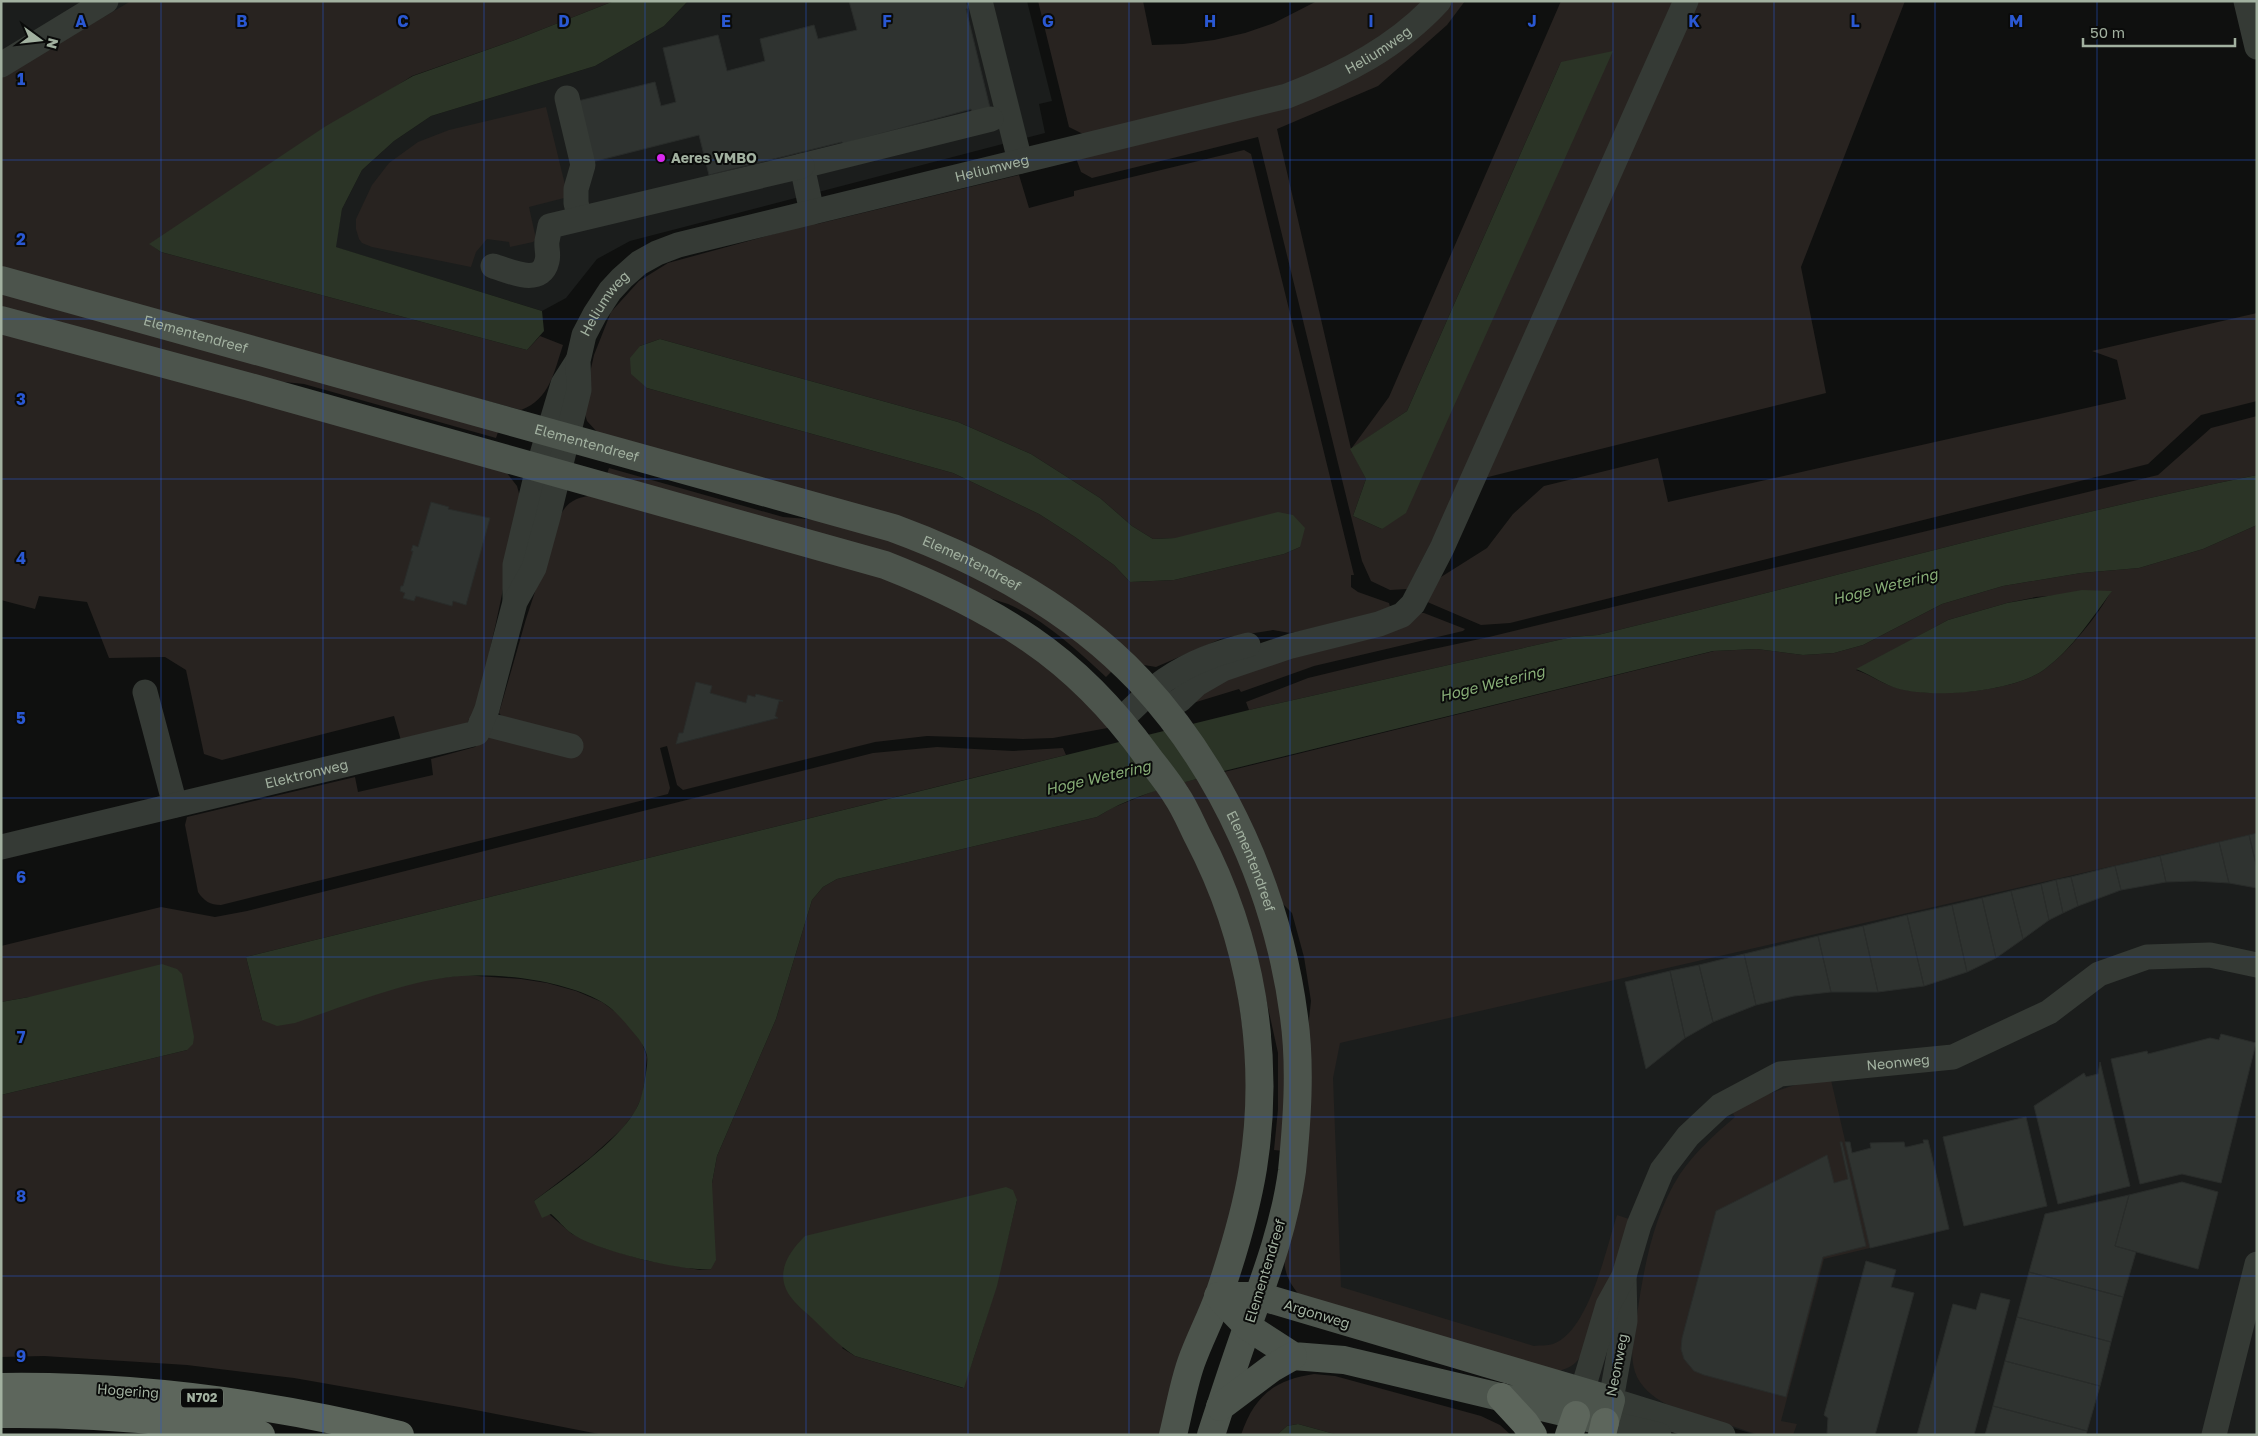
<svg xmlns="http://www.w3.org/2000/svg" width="2258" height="1436" viewBox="0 0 2258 1436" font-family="'Golos Text',sans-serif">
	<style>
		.built { fill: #1b1d1c }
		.green { fill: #282320; fill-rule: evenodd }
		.water { fill: #2b3426 }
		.building { fill: #2f3330; stroke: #292c2a }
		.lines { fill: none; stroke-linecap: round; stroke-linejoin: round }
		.minor { stroke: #353a35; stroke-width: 25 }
		.major { stroke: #4c544c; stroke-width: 28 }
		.highway { stroke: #5d665c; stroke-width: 28 }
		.grid { fill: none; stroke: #2a58d2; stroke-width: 1; stroke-opacity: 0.55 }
		.poi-dot { fill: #d928f0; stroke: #0a0b0a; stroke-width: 2 }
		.labels { text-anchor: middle; stroke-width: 4; stroke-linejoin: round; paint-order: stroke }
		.shield { fill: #0a0b0a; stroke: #747f73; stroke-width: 1 }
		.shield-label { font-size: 12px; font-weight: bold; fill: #a2b1a0 }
		.street-label { font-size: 14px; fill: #a2b1a0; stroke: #0a0b0a }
		.poi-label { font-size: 14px; font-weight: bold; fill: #a2b1a0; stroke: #0a0b0a; text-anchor: start }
		.water-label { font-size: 15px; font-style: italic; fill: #87ad76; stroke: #0a0b0a }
		.grid-label { font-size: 16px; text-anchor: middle; font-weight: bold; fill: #2a58d2; stroke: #0a0b0a; stroke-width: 4; stroke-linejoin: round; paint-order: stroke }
	</style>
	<rect width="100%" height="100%" fill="#0f100f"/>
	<path class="built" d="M 1,1 L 165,1 L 1,99 Z
		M 688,1 L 1027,1 L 1052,101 L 1039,104 L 1045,133 L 630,241 L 597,259 L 566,298 L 542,311 L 335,247 L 342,209 L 362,170 L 394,141 L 431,116 L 595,66 L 664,26 Z
		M 2257,808 L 2257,1435 L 1757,1435 L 1543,1373 L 1294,1281 L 1317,1015 Z"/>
	<path class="green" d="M 131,1 L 614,1 L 515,40 L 412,76 L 150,244 L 161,252 L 527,350 L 540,336 L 563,345 C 554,372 550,399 521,410 L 1,270 L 1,77 Z
		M 1038,1 L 1143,1 L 1152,45 L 1183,44 L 1214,40 L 1245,33 L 1274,23 L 1317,1 L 1427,1 L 1401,25 L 1311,77 L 1087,136 L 1069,127 Z
		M 1453,1 L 1465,1 L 1447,25 L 1378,86 L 1277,129 L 1351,449 L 1389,397 L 1561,1 L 1674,1 L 1443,519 L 1407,589 L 1390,590 L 1371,581 L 1362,561 L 1258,137 L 1092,178 L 1081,172 L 1076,158 L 1253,115 L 1443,12 ZM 1561,62 L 1382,529 L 1353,516 L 1366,479 L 1351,449 L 1407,411 Z
		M 1697,1 L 1905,1 L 1801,267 L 1826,393 L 1484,478 Z
		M 546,107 L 568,197 L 529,207 L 536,239 L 533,242 L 510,247 L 509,242 L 487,239 L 476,252 L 471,267 L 372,247 L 362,243 L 359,239 L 356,229 L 356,219 L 372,185 L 389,163 L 418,142 L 449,130 Z
		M 1244,150 L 1251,154 L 1354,575 L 1351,575 L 1351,587 L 1358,592 L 1389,603 L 1390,607 L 1382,612 L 1308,630 L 1290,633 L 1273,630 L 1223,638 L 1156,667 L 1144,665 L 1125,654 L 1068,607 L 598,433 L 587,421 L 584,411 L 584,400 L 594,355 L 611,312 L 639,281 L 668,263 L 807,225 L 817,224 L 1019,175 L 1029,208 L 1074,196 L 1074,191 ZM 660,339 L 958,422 L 1031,454 L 1100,498 L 1132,526 L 1153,539 L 1175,538 L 1300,547 L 1284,554 L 1174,580 L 1130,582 L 1114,565 L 1075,537 L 1039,514 L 953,473 L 647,388 L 640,346 Z
		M 1,290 L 499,429 L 496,438 L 304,384 L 255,379 L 1,309 Z
		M 2257,313 L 2257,401 L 2201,415 L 2148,464 L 1510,623 L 1481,625 L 1425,601 L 1441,577 L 1487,548 L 1513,514 L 1544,486 L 1658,458 L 1668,502 L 2126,399 L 2117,360 L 2092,351 Z
		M 1,330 L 506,472 L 517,486 L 520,497 C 511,548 502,599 490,649 C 485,675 481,704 466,725 L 402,744 L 394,716 L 222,760 L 204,754 L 186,670 L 165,657 L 109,658 L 87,602 L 39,596 L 35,609 L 1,600 Z
		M 2257,416 L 2257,475 C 2035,520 1818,582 1598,635 L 1572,637 L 1249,710 L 1246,702 L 1308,678 L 1387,659 L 1489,637 L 2158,475 L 2211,428 Z
		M 609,468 L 783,517 L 832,521 L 933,553 L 1054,622 L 1112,671 L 1106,677 C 1077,650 1045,620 1008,604 L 606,477 Z
		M 594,495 L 858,568 L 932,595 L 1028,650 L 1113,727 L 1053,738 L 1023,739 L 927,736 L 875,742 L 683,790 L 677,785 L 667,746 L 660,748 L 670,788 L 668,794 L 221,905 C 210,905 204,901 198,892 L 185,825 L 187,817 L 355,777 L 358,792 L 433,775 L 431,759 L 475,747 L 505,720 L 499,713 L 526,619 L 560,516 C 567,501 578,497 594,495 Z
		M 2257,525 L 2257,833 L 1340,1043 L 1333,1078 L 1341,1287 L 1534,1346 C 1540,1345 1547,1346 1553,1344 C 1589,1331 1606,1249 1617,1215 L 1629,1219 C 1622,1245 1592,1351 1574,1364 C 1569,1368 1562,1370 1556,1372 L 1300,1296 C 1286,1279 1284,1271 1284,1249 L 1311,1001 L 1304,957 L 1292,913 L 1280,901 L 1220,773 L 1714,651 L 1757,649 L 1803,655 L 1834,653 L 1863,645 L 1942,604 L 2003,586 L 2081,573 L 2139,568 L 2203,549 ZM 2111,591 C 2098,616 2068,652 2045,669 C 2015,692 1929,699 1894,687 C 1881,683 1869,674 1856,670 L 1948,620 L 2007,603 L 2036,597 Z
		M 1420,613 L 1424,613 L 1465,629 L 1463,631 L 1314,666 L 1241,692 L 1239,689 L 1193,703 L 1215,680 Z
		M 937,747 L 1013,751 L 1063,748 L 1066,755 L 246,957 L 262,1020 L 426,980 L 463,975 L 521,979 L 547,983 L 576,991 L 602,1002 L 621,1016 L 642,1043 L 647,1057 L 643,1094 L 635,1112 L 622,1129 L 590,1158 L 534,1201 L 572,1234 L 604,1248 L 644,1260 L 700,1270 L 711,1269 L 712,1183 L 717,1156 L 776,1019 L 812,900 L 823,887 L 837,879 L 1097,817 L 1112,808 L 1161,788 L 1176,814 L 1232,948 L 1250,1086 L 1238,1197 L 1164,1435 L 604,1435 L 465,1408 L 294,1378 L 187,1365 L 44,1356 L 1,1357 L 1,1095 L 187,1050 L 29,997 L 1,1002 L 1,946 L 161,907 L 215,917 L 247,911 L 873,753 ZM 1017,1200 C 1002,1263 986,1326 963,1388 L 855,1356 L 842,1348 Z
		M 1200,778 L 1226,824 L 1269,938 L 1286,1049 L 1284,1151 L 1274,1150 L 1278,1109 L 1278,1053 L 1265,994 L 1181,783 Z
		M 1825,1078 L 1831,1080 L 1870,1248 L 1824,1259 L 1781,1421 L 1797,1424 L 1793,1435 L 1759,1435 L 1666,1404 C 1653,1397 1640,1387 1635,1372 C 1629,1353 1634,1334 1637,1315 C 1644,1267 1653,1216 1680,1174 C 1695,1152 1715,1134 1735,1117 L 1732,1112 C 1761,1094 1792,1085 1825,1078 Z
		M 1314,1374 L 1335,1376 L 1481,1416 L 1500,1425 L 1511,1435 L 1338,1435 L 1298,1424 L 1287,1426 L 1277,1435 L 1241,1435 C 1254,1396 1274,1380 1314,1374 Z"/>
	<path class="water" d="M 614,1 L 688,1 L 664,26 L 595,66 L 431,116 L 394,141 L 362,170 L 342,209 L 336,247 L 542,311 L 544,331 L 527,350 L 161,252 L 149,244 L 326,126 L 413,76 L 515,40 Z
		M 1613,51 L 1406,513 L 1382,529 L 1353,516 L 1366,479 L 1350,449 L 1407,411 L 1561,62 Z
		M 660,339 L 958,422 L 1031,454 L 1100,498 L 1132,526 L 1153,539 L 1175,538 L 1278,512 L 1293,515 L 1305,528 L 1300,547 L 1284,554 L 1174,580 L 1130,582 L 1114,565 L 1075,537 L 1039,514 L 953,473 L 647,388 L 631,374 L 630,358 L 640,346 Z
		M 2257,475 L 2257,525 L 2203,549 L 2139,568 L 2081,573 L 2003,586 L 1942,604 L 1863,645 L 1834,653 L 1803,655 L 1757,649 L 1713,651 L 1220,772 C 1178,785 1135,793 1097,817 L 837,879 L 823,887 L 812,900 L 776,1019 L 717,1156 L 712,1183 L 716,1260 L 711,1269 C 682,1272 594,1250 571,1233 C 564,1228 558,1220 551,1214 L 542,1218 L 534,1201 C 562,1181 618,1141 635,1111 C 641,1101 643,1091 645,1079 C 646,1072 648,1063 647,1056 C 645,1046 638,1038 632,1031 C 623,1020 614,1009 602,1002 C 566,981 503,973 462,976 C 409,979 346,1006 295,1023 L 277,1026 L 262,1020 L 246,957 L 1249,710 L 1572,637 L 1598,635 C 1818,582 2035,520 2257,475 Z
		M 2082,590 L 2112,591 C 2092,618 2072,649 2045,669 C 2015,692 1928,700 1893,687 C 1880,682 1869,674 1856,669 L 1948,620 L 2007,603 Z
		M 162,964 L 177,969 L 182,974 L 194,1037 L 193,1044 L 187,1050 L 1,1095 L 1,1002 L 29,997 Z
		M 1006,1187 L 1013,1190 L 1017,1200 L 997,1286 L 964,1388 L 855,1356 C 840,1346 828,1334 815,1321 C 807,1313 796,1305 790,1296 C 774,1273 789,1252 805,1236 Z
		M 1298,1424 L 1338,1435 L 1277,1435 L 1287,1426 Z"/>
	<path class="building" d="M 849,1 L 966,1 L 968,8 L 966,9 L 991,112 L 973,116 L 971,109 L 843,144 L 842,142 L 709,175 L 699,135 L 592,162 L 578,101 L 655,82 L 661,106 L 676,102 L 663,48 L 718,35 L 727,71 L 765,61 L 760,39 L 814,25 L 818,39 L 857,30 Z
		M 431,502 L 449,507 L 448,509 L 490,518 L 466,605 L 453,601 L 452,606 L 416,596 L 414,601 L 403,598 L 405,593 L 400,591 L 401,586 L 403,586 L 413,551 L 411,551 L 413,545 L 418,547 Z
		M 696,682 L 712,686 L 710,693 L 746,703 L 748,695 L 755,697 L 756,694 L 783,701 L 779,701 L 775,716 L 778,718 L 676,744 L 679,733 L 683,733 Z
		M 2257,833 L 2257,868 L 2249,835 Z
		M 2249,835 L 2257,868 L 2257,888 L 2229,883 L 2219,842 Z
		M 2219,842 L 2229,883 L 2195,881 L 2166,882 L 2160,856 Z
		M 2160,856 L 2166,882 L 2121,890 L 2115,866 Z
		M 2115,866 L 2121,890 L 2078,906 L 2071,877 Z
		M 2071,877 L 2078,906 L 2063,913 L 2056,880 Z
		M 2056,880 L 2063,913 L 2049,920 L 2041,884 Z
		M 2041,884 L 2049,920 L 2023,939 L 2011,891 Z
		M 2011,891 L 2023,939 L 1996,958 L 1982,898 Z
		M 1982,898 L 1996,958 L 1967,972 L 1952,905 Z
		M 1952,905 L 1967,972 L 1924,986 L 1907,915 Z
		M 1907,915 L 1924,986 L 1878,992 L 1863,926 Z
		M 1863,926 L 1878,992 L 1831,992 L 1818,936 Z
		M 1818,936 L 1831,992 L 1794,996 L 1756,1005 L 1744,954 Z
		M 1744,954 L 1756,1005 L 1713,1022 L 1699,965 Z
		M 1699,965 L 1713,1022 L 1685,1038 L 1670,971 Z
		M 1670,971 L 1685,1038 L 1646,1069 L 1625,982 Z
		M 2221,1034 L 2256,1043 L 2221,1183 L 2182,1174 L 2140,1184 L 2111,1059 L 2147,1051 L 2148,1054 L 2210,1038 L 2219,1040 Z
		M 2100,1062 L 2130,1186 L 2058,1204 L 2034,1106 L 2084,1073 L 2086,1077 L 2098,1074 Z
		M 2026,1117 L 2047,1206 L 1964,1226 L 1943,1137 Z
		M 1923,1140 L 1928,1140 L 1949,1229 L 1870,1248 L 1845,1142 L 1850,1142 L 1852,1153 L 1871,1148 L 1870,1143 L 1904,1142 L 1905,1147 L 1907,1147 L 1924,1143 Z
		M 1840,1142 L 1842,1142 L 1866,1246 L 1823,1257 L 1786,1397 L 1704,1375 L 1694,1371 L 1684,1359 L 1681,1349 L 1682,1338 L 1716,1211 L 1827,1155 L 1834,1183 L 1848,1179 Z
		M 2182,1182 L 2218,1192 L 2198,1269 L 2115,1246 L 2129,1195 Z
		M 2129,1195 L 2115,1246 L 2136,1252 L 2123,1297 L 2029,1272 L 2045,1214 Z
		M 1866,1261 L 1896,1270 L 1891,1287 L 1914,1293 L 1875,1435 L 1832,1435 L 1827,1433 L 1828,1418 L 1824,1415 Z
		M 2029,1272 L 2123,1297 L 2111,1342 L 2017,1317 Z
		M 1981,1293 L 2010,1300 L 1974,1435 L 1917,1435 L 1953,1304 L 1976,1310 Z
		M 2017,1317 L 2111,1342 L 2100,1386 L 2005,1361 Z
		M 2005,1361 L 2100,1386 L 2087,1431 L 1993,1406 Z
		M 1993,1406 L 2087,1431 L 2086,1435 L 1985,1435 Z"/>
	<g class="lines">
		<g class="minor">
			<path d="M 980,1 L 1020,161"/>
			<path d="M 2246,1 L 2257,47"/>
			<path d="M 1,65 L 106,1"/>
			<path d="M 567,98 L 583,165 L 576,189 L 576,203 L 580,218"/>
			<path d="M 812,212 L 802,166 L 991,119"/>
			<path d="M 493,266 C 510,271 541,287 547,261 C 549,254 546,248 547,241 C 548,236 549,231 550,226 L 802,166"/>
			<path d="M 515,599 L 515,565 L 538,468 L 563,384 L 577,362"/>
			<path d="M 145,692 L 175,805"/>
			<path d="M 1163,709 L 1180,700 L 1197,684 L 1223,669 L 1291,646 L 1379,624 L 1402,615 L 1413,604 L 1442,548 L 1686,1"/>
			<path d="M 1121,719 C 1135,707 1149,691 1165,680 C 1191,662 1217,653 1248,645"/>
			<path d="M 481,723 L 571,746"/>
			<path id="s1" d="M 1,847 L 477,733 L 487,709 L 515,602 L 534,568 L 548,517 L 579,390 L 578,361 L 584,335 L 595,314 L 610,291 L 622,278 L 639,263 L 657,253 L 678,245 L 1287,96 C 1344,74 1397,47 1439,1"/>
			<path d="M 1624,1277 L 1625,1321 L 1611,1400 L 1723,1435"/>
			<path id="s2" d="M 1582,1392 L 1608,1305 L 1624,1276 L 1639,1225 L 1662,1170 L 1688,1136 L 1720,1106 L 1780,1074 L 1953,1057 L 2049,1012 L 2099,974 L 2147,957 L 2210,955 L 2257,965"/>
			<path d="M 1605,1422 L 1659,1435"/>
			<path d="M 2214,1435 L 2257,1264"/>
		</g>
		<g class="major">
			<path id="s3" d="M 1,280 L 893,528 C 983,561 1073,610 1140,681 C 1224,771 1278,894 1294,1017 C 1301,1067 1297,1121 1292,1171 C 1285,1224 1266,1275 1248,1325 C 1235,1361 1223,1398 1211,1435"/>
			<path d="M 1,320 L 250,387 L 885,565 C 936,585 985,608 1030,639 C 1077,671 1115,711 1148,757 C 1158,770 1168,782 1176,795 C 1185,808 1191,823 1198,837 C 1251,938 1271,1055 1253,1168 C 1246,1211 1233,1254 1219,1295 C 1211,1318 1199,1340 1191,1363 C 1183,1386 1179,1411 1173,1435"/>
			<path d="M 1218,1296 L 1259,1296 L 1611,1400 L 1605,1422 L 1344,1360 L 1293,1356 L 1248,1327 Z"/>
			<path d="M 1220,1407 L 1272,1368 L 1293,1356"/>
		</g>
		<path class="highway" d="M 1,1387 C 136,1385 269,1403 400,1435
			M 1501,1397 L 1525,1423 L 1533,1435
			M 1,1414 C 87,1413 176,1420 261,1435
			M 1569,1435 L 1576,1415
			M 1602,1435 L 1605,1422"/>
	</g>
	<path class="grid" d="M 161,1 L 161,1435M 323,1 L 323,1435M 484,1 L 484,1435M 645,1 L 645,1435M 806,1 L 806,1435M 968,1 L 968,1435M 1129,1 L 1129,1435M 1290,1 L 1290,1435M 1452,1 L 1452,1435M 1613,1 L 1613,1435M 1774,1 L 1774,1435M 1935,1 L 1935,1435M 2097,1 L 2097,1435M 1,160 L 2257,160M 1,319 L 2257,319M 1,479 L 2257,479M 1,638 L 2257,638M 1,798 L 2257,798M 1,957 L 2257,957M 1,1117 L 2257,1117M 1,1276 L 2257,1276"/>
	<circle class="poi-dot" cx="661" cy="158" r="5"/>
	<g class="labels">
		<rect class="shield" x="181" y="1388.5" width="42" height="19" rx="4"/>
		<g class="shield-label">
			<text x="202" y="1402">N702</text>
		</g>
		<g class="street-label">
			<text dy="5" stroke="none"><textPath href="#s1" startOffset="1768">Heliumweg</textPath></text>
			<text dy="5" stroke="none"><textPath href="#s1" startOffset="1362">Heliumweg</textPath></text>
			<text dy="5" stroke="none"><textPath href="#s1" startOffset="942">Heliumweg</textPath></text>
			<text dy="5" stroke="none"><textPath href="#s3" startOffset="202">Elementendreef</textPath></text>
			<text dy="5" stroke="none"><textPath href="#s3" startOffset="608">Elementendreef</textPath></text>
			<text dy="5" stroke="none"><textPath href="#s3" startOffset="1012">Elementendreef</textPath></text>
			<text dy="5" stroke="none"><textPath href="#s1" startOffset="314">Elektronweg</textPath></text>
			<text dy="5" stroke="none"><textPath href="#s3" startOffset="1432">Elementendreef</textPath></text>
			<text dy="5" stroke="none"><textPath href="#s2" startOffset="510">Neonweg</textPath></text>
			<text transform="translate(1265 1271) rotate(-73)" y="5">Elementendreef</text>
			<text transform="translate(1317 1314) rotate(17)" y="5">Argonweg</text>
			<text transform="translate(1617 1365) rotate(-79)" y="5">Neonweg</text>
			<text transform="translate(128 1391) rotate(4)" y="5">Hogering</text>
		</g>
		<g class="poi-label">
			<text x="671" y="163">Aeres VMBO</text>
		</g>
		<g class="water-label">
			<text transform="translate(1885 587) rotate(-14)" y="5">Hoge Wetering</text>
			<text transform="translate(1492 684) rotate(-14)" y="5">Hoge Wetering</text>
			<text transform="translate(1098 778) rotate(-13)" y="5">Hoge Wetering</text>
		</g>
	</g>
	<g class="grid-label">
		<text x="81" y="27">A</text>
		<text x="242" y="27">B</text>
		<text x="403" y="27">C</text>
		<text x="564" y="27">D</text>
		<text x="726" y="27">E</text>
		<text x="887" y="27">F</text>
		<text x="1048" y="27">G</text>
		<text x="1210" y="27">H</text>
		<text x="1371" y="27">I</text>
		<text x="1532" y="27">J</text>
		<text x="1694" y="27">K</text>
		<text x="1855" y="27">L</text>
		<text x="2016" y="27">M</text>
		<text x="21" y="85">1</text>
		<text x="21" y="245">2</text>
		<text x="21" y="405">3</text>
		<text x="21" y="564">4</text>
		<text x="21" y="724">5</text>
		<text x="21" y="883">6</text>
		<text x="21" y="1043">7</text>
		<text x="21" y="1202">8</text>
		<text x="21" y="1362">9</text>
	</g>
	<rect width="2258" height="1436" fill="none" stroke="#a2b1a0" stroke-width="5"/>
	<g transform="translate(40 40) rotate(105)" stroke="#0a0b0a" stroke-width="4" paint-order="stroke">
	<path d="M0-4L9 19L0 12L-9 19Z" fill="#a2b1a0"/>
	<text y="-8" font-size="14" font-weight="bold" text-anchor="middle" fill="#a2b1a0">N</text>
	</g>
	<path d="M2083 38v8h152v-8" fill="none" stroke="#a2b1a0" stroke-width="2.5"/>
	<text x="2090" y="38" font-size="15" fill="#a2b1a0" stroke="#0a0b0a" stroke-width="4" paint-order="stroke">50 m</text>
</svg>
